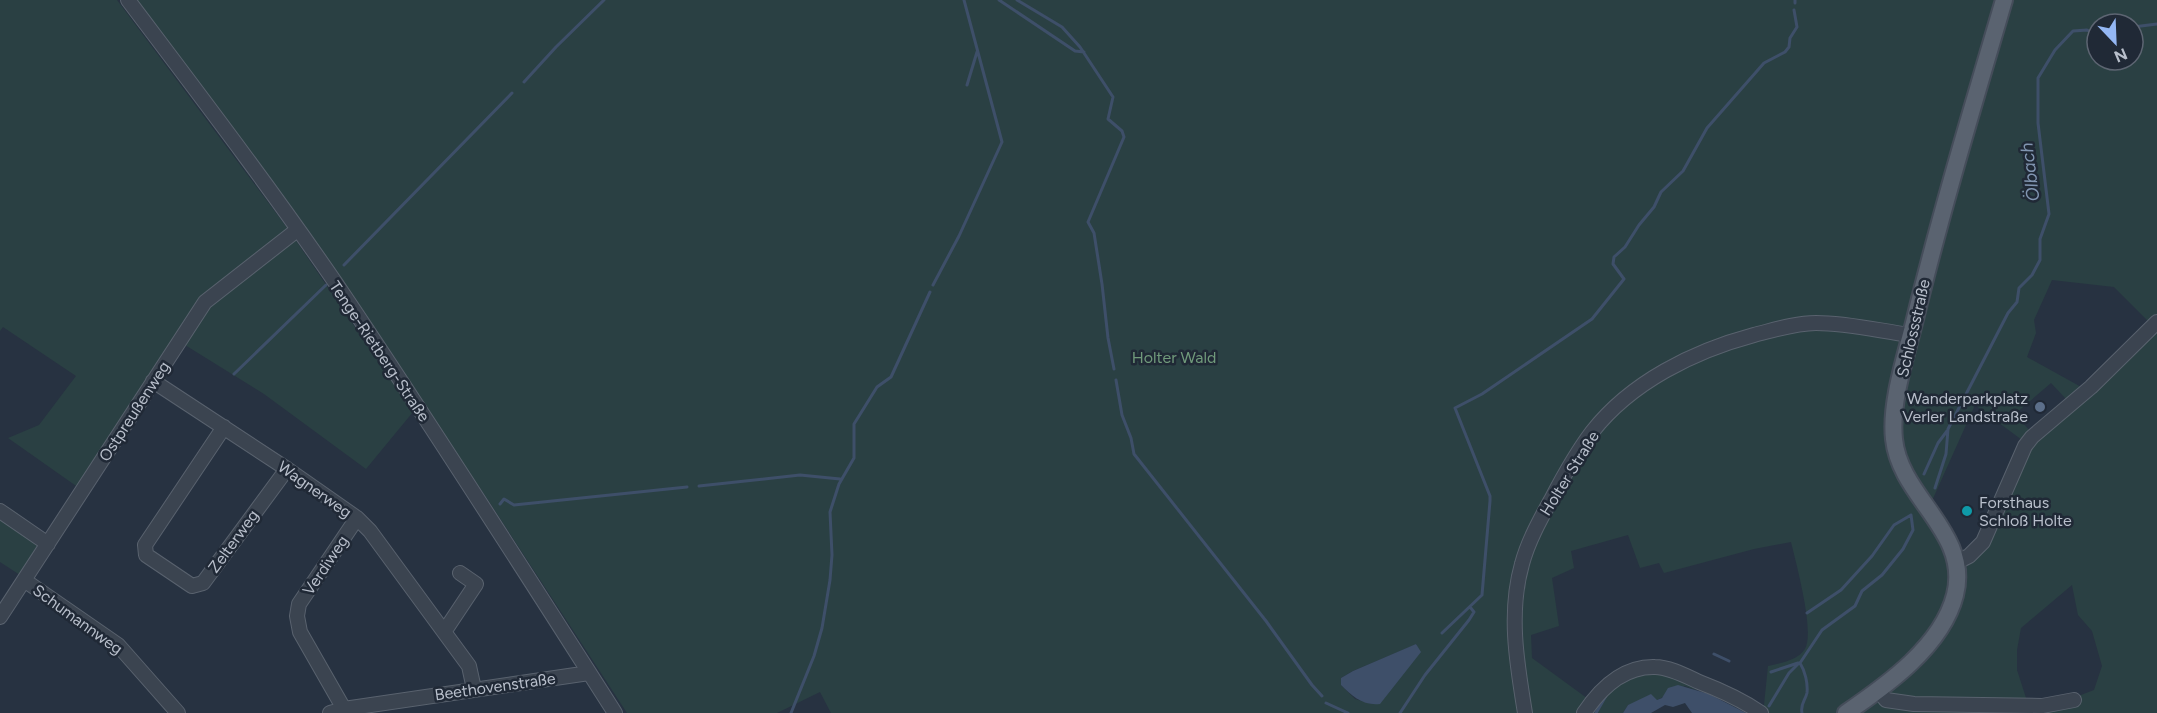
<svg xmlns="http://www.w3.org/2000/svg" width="2157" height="713" viewBox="0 0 2157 713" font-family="Figtree,sans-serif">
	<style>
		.green { fill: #2a4043; fill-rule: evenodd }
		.water { fill: #3e4f69 }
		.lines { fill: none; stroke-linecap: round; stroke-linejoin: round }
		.stream { stroke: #3e4f69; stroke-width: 3 }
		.minor-casing { stroke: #59626e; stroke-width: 16 }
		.major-casing { stroke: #454d5a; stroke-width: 20 }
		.minor { stroke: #3b4450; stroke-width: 14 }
		.major { stroke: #5a6370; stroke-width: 16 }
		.service-dot { fill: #5c6f8a; stroke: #202936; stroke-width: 2 }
		.culture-dot { fill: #0f9aa8; stroke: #202936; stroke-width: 2 }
		.labels { text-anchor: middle; stroke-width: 5; stroke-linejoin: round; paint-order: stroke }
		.street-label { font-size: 16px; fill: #b8bfcb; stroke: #202936 }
		.park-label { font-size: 16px; fill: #709a7b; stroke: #202936 }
		.poi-label { font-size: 16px; fill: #b8bfcb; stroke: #202936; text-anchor: end }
		.water-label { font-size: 18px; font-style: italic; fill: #8195b1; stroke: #202936 }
	</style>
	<rect width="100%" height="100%" fill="#273241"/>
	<path class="green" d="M 0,0 L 117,0 L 288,229 L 413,412 L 366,469 L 264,394 L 185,345 L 79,488 L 8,438 L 39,425 L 76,376 L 3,327 L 0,331 Z
		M 133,0 L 2157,0 L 2157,713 L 1759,713 L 1764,705 L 1768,666 C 1780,663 1797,661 1805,649 C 1815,632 1796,563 1791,542 L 1754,549 L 1664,573 L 1659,563 L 1640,568 L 1628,535 L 1571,551 L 1574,568 L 1552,578 L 1559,626 L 1531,635 L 1532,658 L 1595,704 L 1618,680 L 1645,672 L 1666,674 L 1679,679 L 1698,691 L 1685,686 L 1657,700 L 1628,705 L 1623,713 L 831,713 L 820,692 L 777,713 L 627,713 L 486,497 L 333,275 ZM 2097,24 L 2133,24 L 2133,60 L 2097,60 ZM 2052,280 L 2114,287 L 2150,323 L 2083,388 L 2027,357 L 2036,333 L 2034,320 ZM 2051,383 L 2066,399 L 2030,431 L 2015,414 ZM 1975,405 L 2022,440 L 1974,546 L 1961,554 L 1931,503 ZM 2072,585 L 2078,615 L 2092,631 L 2102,666 L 2094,690 L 2073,698 L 2028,704 L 2017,670 L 2017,650 L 2021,628 ZM 1417,644 L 1372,704 L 1355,699 L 1341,685 L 1341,678 L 1353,671 Z
		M 0,518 L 35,540 L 37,546 L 20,575 L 0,562 Z"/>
	<path class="water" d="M 1416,644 L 1421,652 L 1380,704 C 1363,706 1352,696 1341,685 L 1341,678 L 1353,671 Z
		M 1678,685 L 1709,694 L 1746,713 L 1692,713 L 1685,703 L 1673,707 L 1665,705 L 1651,713 L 1623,713 L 1628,705 L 1651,694 L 1657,700 L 1662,698 L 1668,688 Z"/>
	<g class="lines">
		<path class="stream" d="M 999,0 L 1075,51 L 1084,52
			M 1017,0 L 1062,27 L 1080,47 L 1113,97 L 1108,119 L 1122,131 L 1124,137 L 1088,222 L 1094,233 L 1102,284 L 1108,338 L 1114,369
			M 1795,0 L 1795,3
			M 2133,27 L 2157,24
			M 524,82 L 556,47 L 604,0
			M 967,85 L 977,52
			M 344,265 L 512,93
			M 933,285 L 959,236 L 1002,142 L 964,0
			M 234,374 L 326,285
			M 1116,380 L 1122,415 L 1131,438 L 1134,454 L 1266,621 L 1312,685 L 1322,696
			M 1924,474 L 1938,443 L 1947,431
			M 699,486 L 800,475 L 840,479
			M 1935,488 L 1946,454 L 1948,429 L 2008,313 L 2017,302 L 2019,288 L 2032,275 L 2040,260 L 2040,239 L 2049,214 L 2038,123 L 2038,78 L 2055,50 L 2073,31 L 2087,30 L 2097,35
			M 500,504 L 504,499 L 514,505 L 687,487
			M 1442,633 L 1482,595 L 1490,501 L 1490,496 L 1455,408 L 1482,394 L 1592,319 L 1624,279 L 1613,264 L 1614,257 L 1625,247 L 1639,225 L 1654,207 L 1661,192 L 1683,171 L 1707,128 L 1764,63 L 1785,52 L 1789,47 L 1790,38 L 1797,27 L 1794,10
			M 1714,654 L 1729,661
			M 1771,672 L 1798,663
			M 1326,703 L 1348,713
			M 1769,706 L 1789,673 L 1799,663
			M 791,713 L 814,656 L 822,628 L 830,580 L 832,555 L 830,512 L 839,484 L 854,458 L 854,424 L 877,387 L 891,377 L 930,292
			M 1400,713 L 1425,675 L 1469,620 L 1474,612 L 1470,607
			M 1596,713 L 1607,694
			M 1802,713 C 1800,704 1805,701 1807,693 C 1808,683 1805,671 1800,663 L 1822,630 L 1855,606 L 1862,591 L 1882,575 L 1903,549 L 1913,530 L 1911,515 L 1894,525 L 1872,556 L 1841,590 L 1807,613"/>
		<g class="minor-casing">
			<path id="minor" d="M 128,0 C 198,93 269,186 335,282 C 431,424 523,569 615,713
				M 153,381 L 287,469 L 357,518 L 370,531 L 469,666 L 474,689
				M 224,427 L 145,545 L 146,555 L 192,586 L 203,583 L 287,469
				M 0,511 L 48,544
				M 1957,562 L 1969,556 L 1983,542 L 2025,446 L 2032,437 L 2091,387 L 2157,322
				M 24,580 L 118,645 L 178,713
				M 0,617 L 205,302 L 297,230
				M 444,632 L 476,584 L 460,573
				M 1879,691 L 1886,700 L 1914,704 L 2042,706 L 2074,700
				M 344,709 L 300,632 L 297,616 L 299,604 L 357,518
				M 330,713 L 344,709 L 589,673
				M 1525,713 C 1517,664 1508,613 1522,564 C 1528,541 1541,518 1552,498 C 1564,475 1577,452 1592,432 C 1631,382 1694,351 1754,335 C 1774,330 1795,323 1816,323 C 1848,323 1880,331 1911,335
				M 1584,713 C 1600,689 1623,666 1655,667 C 1669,667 1686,676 1699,682 C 1720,690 1742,700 1761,713"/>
		</g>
		<g class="major-casing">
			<path id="major" d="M 1846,713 C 1887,685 1942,646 1955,595 C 1971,532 1900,498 1894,439 C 1890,402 1906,356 1915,319 C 1941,212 1973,106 2004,0"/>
		</g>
		<use href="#minor" class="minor"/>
		<use href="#major" class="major"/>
	</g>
	<circle class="service-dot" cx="2040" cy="407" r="6"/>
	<circle class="culture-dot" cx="1967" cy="511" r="6"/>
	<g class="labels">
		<g class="street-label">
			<text transform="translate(1913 328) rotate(-77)" y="6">Schlossstraße</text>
			<text transform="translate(380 351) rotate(56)" y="6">Tenge-Rietberg-Straße</text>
			<text transform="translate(134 411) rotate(-57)" y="6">Ostpreußenweg</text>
			<text transform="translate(1569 473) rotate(-58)" y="6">Holter Straße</text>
			<text transform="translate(315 489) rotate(35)" y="6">Wagnerweg</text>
			<text transform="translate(233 541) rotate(-54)" y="6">Zelterweg</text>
			<text transform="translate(325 565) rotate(-56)" y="6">Verdiweg</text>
			<text transform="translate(78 619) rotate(36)" y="6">Schumannweg</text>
			<text transform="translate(495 686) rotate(-8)" y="6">Beethovenstraße</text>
		</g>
		<g class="park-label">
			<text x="1174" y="363">Holter Wald</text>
		</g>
		<g class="poi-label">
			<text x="2028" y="404">Wanderparkplatz<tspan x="2028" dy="18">Verler Landstraße</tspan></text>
			<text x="1979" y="508" text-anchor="start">Forsthaus<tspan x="1979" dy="18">Schloß Holte</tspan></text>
		</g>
		<g class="water-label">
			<text transform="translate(2030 172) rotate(-97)" y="6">Ölbach</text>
		</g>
	</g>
	<g transform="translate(2115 42) rotate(157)"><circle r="28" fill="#202936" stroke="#5d6572" stroke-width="1.5"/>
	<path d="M0-4.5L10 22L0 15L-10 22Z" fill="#94b7f4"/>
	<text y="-9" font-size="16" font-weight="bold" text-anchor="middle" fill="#b8bfcb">N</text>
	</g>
</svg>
